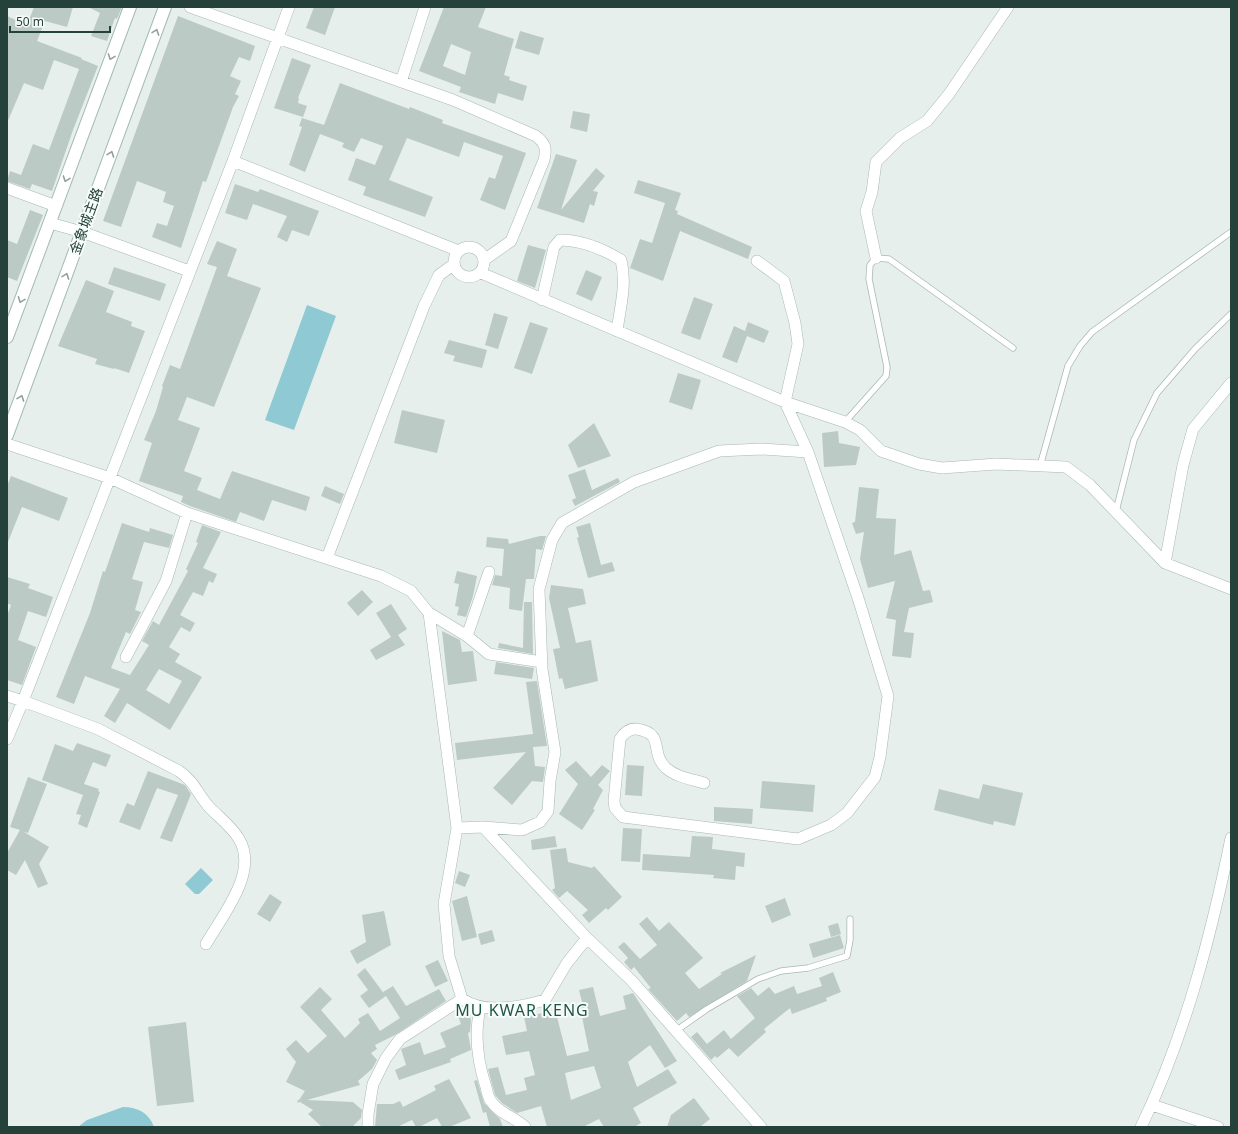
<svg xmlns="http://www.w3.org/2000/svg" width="1238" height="1134" viewBox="0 0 1238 1134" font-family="'Noto Sans','Noto Sans SC',sans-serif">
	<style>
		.water { fill: #8ec9d4 }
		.building { fill: #bbcac4; fill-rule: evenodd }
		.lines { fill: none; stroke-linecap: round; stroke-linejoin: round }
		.service-casing { stroke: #a8b8b2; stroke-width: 7 }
		.minor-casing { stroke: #a8b8b2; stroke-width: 12 }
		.secondary-casing { stroke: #a4bbb3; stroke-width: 14 }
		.service { stroke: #fff; stroke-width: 5.5 }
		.minor { stroke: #fff; stroke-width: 11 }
		.secondary { stroke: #fff; stroke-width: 12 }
		.oneway { stroke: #92a09c }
		.labels { text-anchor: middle; stroke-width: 4; stroke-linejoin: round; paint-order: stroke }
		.street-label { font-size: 14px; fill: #24423a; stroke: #f7fbf9 }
		.quarter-label { font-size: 16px; letter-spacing: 1px; fill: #1f5548; stroke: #f7fbf9 }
	</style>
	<rect width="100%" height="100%" fill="#e6efeb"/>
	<path class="water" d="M 307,305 L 336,316 L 294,430 L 265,420 Z
		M 201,868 L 213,880 L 199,894 L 195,894 L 185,884 Z
		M 123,1107 C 138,1107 149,1113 154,1127 L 78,1127 L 87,1120 Z"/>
	<path class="building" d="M 34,7 L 73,7 L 67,27 L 45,21 L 37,41 L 82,58 L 81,59 L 98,66 L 73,130 L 52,191 L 32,184 L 30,189 L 7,181 L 10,171 L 21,175 L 33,144 L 49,150 L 79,69 L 54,60 L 43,90 L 24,83 L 7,123 L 7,16 L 27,25 Z
		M 88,7 L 122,7 L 117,19 L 115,18 L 107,41 L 91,36 L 100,13 Z
		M 314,7 L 335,7 L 325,35 L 306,28 Z
		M 444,7 L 486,7 L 478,27 L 514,39 L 504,75 L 510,77 L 509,80 L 527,86 L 523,101 L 498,93 L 495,104 L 459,92 L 461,87 L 419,71 ZM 451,44 L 471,52 L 465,75 L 443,66 Z
		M 178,16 L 255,46 L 250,61 L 239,57 L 230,76 L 241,81 L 235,94 L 239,96 L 233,107 L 206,182 L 203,181 L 181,248 L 152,237 L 157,223 L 167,226 L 174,206 L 163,202 L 166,192 L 137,181 L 121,227 L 103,221 Z
		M 520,31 L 544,38 L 539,55 L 515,48 Z
		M 292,58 L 311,65 L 298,98 L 299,98 L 298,103 L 307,106 L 303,117 L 274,108 Z
		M 340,83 L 409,109 L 410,107 L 443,120 L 442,123 L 526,153 L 505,210 L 480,200 L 489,177 L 495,179 L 503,156 L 464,142 L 459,157 L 407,138 L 389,180 L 433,197 L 425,217 L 363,195 L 366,187 L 348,180 L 356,158 L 375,165 L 383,146 L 361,138 L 354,152 L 342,147 L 344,143 L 320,134 L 305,172 L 289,165 L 302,127 L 299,126 L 302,118 L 324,125 Z
		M 573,111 L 590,114 L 587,132 L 570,128 Z
		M 556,154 L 577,160 L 561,210 L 596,168 L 605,176 L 593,191 L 598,192 L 594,206 L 590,204 L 584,223 L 537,208 Z
		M 638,180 L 681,193 L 675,210 L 678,211 L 677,214 L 752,247 L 748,259 L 680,231 L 663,281 L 630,268 L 640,239 L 652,243 L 665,203 L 634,193 Z
		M 235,184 L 258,192 L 260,189 L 319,211 L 309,236 L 292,230 L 287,242 L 277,237 L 287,216 L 253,204 L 247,220 L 225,213 Z
		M 30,210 L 43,215 L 17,281 L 7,277 L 7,240 L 17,244 Z
		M 217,241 L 237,249 L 227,276 L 261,288 L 214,407 L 187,397 L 178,420 L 200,428 L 184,471 L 202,478 L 197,490 L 220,499 L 232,471 L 310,497 L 306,511 L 272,500 L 264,521 L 240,512 L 236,522 L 190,506 L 181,502 L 183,496 L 139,481 L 152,443 L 144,440 L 156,411 L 163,387 L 162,386 L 170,365 L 180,369 L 217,267 L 207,264 Z
		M 528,245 L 546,250 L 535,288 L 517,281 Z
		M 114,267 L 166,284 L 160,301 L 108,284 Z
		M 586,270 L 602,277 L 592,301 L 576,294 Z
		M 86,280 L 114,291 L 106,312 L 132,322 L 131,326 L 145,331 L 129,373 L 114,368 L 114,369 L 95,364 L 97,359 L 58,346 Z
		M 694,297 L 713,304 L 700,340 L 681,333 Z
		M 494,313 L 508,317 L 498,349 L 485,345 Z
		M 530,322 L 548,328 L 532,374 L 514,368 Z
		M 748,322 L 769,331 L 764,343 L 747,336 L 737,363 L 722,357 L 734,326 L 745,331 Z
		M 449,340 L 487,350 L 482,368 L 453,361 L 455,356 L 444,353 Z
		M 678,373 L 701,380 L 692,410 L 669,402 Z
		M 402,410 L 445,420 L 437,453 L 394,443 Z
		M 594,423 L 611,456 L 578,468 L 568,445 Z
		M 838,431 L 839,443 L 860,447 L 856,465 L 824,467 L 822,433 Z
		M 585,469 L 592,490 L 618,478 L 620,482 L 575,506 L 572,500 L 576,498 L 568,475 Z
		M 11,476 L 68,498 L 59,521 L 22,507 L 8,542 L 7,486 Z
		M 325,486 L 344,494 L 340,504 L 321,496 Z
		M 859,487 L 879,489 L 876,518 L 896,519 L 894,555 L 911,550 L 923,591 L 930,590 L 933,602 L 909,608 L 904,632 L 914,633 L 911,658 L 892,656 L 896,620 L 886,618 L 895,581 L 868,588 L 860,559 L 864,532 L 856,534 L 852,523 L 855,522 Z
		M 122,523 L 149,532 L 150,528 L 173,535 L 169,548 L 144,542 L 132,579 L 143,582 L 135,610 L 141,612 L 130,634 L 126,632 L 111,668 L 130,675 L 149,645 L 142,641 L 153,621 L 159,625 L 188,571 L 186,569 L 198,543 L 196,542 L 202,525 L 221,532 L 203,568 L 217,574 L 213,583 L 209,581 L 203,596 L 193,592 L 180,615 L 195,623 L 190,632 L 181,627 L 169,647 L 180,654 L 175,662 L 202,677 L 170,730 L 127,703 L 115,723 L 104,716 L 120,689 L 85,676 L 74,704 L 56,697 L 90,613 L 103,571 L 105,572 ZM 159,669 L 182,681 L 169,704 L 146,690 Z
		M 590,523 L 601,565 L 612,562 L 615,571 L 588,578 L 577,538 L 579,537 L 576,527 Z
		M 540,536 L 546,536 L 542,550 L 536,549 L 534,579 L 526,579 L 522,611 L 509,609 L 510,588 L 492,585 L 495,575 L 502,576 L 504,549 L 486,547 L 487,537 L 508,539 L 509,544 Z
		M 457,571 L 477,576 L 473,596 L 466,617 L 457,615 L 459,607 L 455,606 L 459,584 L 454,583 Z
		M 7,577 L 30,584 L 28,588 L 53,597 L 46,617 L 28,611 L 18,640 L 36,647 L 22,685 L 7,680 L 7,616 L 11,605 L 7,603 Z
		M 551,585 L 583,589 L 586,604 L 568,608 L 576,643 L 591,640 L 598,681 L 565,689 L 562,678 L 559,679 L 553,649 L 560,648 L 549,598 Z
		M 362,590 L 373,602 L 358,616 L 347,603 Z
		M 524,602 L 532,602 L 533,654 L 498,648 L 499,643 L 523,648 Z
		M 391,604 L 407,629 L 398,635 L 405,645 L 376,660 L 370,650 L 391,637 L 376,613 Z
		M 442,631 L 460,640 L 462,652 L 473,651 L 477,681 L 448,685 Z
		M 496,662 L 534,668 L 532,679 L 494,674 Z
		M 537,681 L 547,746 L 533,747 L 535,766 L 545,767 L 543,782 L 532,781 L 512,805 L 493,788 L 526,752 L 457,760 L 455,743 L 533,734 L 526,682 Z
		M 77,743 L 111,755 L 106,767 L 93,762 L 84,784 L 99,789 L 98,791 L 100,792 L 87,828 L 78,824 L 81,815 L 76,814 L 83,795 L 42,780 L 55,744 L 73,751 Z
		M 576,761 L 591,777 L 602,765 L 610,771 L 598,785 L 603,790 L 593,809 L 595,810 L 582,830 L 559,814 L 578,784 L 565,770 Z
		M 627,765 L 644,766 L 642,796 L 625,795 Z
		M 148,771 L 185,785 L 191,794 L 172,842 L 160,838 L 178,795 L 157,788 L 140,830 L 119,822 L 127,803 L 134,806 Z
		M 28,777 L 47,784 L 28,833 L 24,832 L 49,847 L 39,864 L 48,884 L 38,888 L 25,860 L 16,875 L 7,870 L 7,853 L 20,830 L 10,827 Z
		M 762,781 L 815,785 L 813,812 L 760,808 Z
		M 983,784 L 1023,793 L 1015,826 L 994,821 L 993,825 L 934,810 L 939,789 L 979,799 Z
		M 714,807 L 753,809 L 752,824 L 714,821 Z
		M 623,828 L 642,829 L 640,862 L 621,861 Z
		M 555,836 L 557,847 L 532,850 L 531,840 Z
		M 692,836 L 713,837 L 712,849 L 745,853 L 744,867 L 736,866 L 735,880 L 713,878 L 714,875 L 642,870 L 643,854 L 690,857 Z
		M 566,848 L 568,862 L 592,868 L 594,866 L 622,897 L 608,910 L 606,908 L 589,923 L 582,915 L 588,910 L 567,891 L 559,898 L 552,890 L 555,888 L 550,850 Z
		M 459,871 L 470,875 L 465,887 L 455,883 Z
		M 270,894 L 282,902 L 270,922 L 257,914 Z
		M 467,896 L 477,937 L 462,941 L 452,901 Z
		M 785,898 L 791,915 L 772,923 L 765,906 Z
		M 384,911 L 391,945 L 357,964 L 350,951 L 366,942 L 362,915 Z
		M 647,917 L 659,931 L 669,922 L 703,958 L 685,973 L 699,989 L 722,974 L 720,973 L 756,955 L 747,981 L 689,1017 L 686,1013 L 677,1021 L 648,989 L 651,988 L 634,967 L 631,970 L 624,962 L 628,958 L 618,947 L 624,942 L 640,959 L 657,945 L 639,924 Z
		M 838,923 L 841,934 L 831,937 L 828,926 Z
		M 492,930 L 495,941 L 481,945 L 478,934 Z
		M 840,935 L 844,948 L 813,958 L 809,944 Z
		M 438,960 L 448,981 L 435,987 L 425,966 Z
		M 365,968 L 385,995 L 383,992 L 393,986 L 406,1006 L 439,989 L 446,1001 L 395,1035 L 375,1045 L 377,1049 L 371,1053 L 377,1060 L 372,1069 L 358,1081 L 360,1085 L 307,1100 L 353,1102 L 362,1110 L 361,1118 L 352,1127 L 322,1127 L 308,1114 L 313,1110 L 300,1102 L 297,1103 L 298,1101 L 297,1100 L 299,1100 L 305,1091 L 286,1082 L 296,1062 L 286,1049 L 296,1040 L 308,1053 L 327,1036 L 300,1007 L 320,987 L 332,999 L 321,1010 L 345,1038 L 360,1023 L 358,1019 L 368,1013 L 380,1031 L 400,1018 L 386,996 L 369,1008 L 360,996 L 368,990 L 357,975 Z
		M 833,972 L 841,992 L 826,998 L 827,1001 L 792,1014 L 790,1008 L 764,1029 L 766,1032 L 738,1057 L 729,1048 L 717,1058 L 715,1056 L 711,1060 L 691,1037 L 697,1032 L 707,1044 L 724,1030 L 731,1039 L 755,1018 L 737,996 L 751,988 L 758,996 L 769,987 L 775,994 L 794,986 L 797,994 L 822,986 L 819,978 Z
		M 593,987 L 600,1016 L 626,1009 L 623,996 L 633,993 L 677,1061 L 665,1068 L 650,1045 L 628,1062 L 637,1087 L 668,1069 L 677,1083 L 633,1108 L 641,1123 L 634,1127 L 604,1127 L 599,1119 L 583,1127 L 547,1127 L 541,1106 L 517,1113 L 502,1103 L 495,1095 L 488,1069 L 498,1067 L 506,1095 L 527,1090 L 524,1078 L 535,1075 L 529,1051 L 506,1055 L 502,1036 L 527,1031 L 524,1017 L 543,1013 L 543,1016 L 556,1013 L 567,1056 L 589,1051 L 580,1007 L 583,1006 L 579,990 ZM 594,1066 L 601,1088 L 571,1100 L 565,1073 Z
		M 467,1010 L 471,1020 L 470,1032 L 468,1033 L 471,1050 L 450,1059 L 451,1062 L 399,1080 L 395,1070 L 406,1065 L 401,1049 L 420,1042 L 424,1055 L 446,1047 L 440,1033 L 461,1024 L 457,1013 Z
		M 186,1022 L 194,1102 L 157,1106 L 148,1027 Z
		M 449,1079 L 471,1118 L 449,1127 L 442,1127 L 437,1118 L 419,1127 L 416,1127 L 412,1120 L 397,1127 L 375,1127 L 377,1104 L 393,1104 L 400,1101 L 403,1107 L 436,1090 L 434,1086 Z
		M 477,1080 L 484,1103 L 500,1119 L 503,1127 L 490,1127 L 486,1112 L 483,1113 L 474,1081 Z
		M 694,1098 L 710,1119 L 700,1127 L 667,1127 L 671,1115 Z"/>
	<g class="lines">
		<g class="service-casing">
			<path id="service" d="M 845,422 L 886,376 L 887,367 L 869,279 L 870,265 L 876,258 L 889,259 L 1013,348
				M 1040,466 L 1068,366 L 1080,346 L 1092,332 L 1231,232
				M 1116,511 L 1134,440 L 1157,393 L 1195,349 L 1231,314
				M 677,1030 L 707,1009 L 758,979 L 781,971 L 808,968 L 847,956 L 850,940 L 850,919"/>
		</g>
		<g class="minor-casing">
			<path id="minor" d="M 190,7 L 453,100 L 536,136 C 545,143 547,148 544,160 L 511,241 L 484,260
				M 401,82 L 425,7
				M 233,161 L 459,251
				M 7,188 L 56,206
				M 50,223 L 82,232 L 189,271
				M454 262a15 15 0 1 1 30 0a15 15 0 1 1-30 0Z
				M 876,258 L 866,211 L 872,192 L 876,162 L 900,138 L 927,121 L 949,94 L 1008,7
				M 481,273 L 785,402 L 845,422 L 860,430 L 881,451 L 919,464 L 942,468 L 996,464 L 1066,467 L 1090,485 L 1165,563 L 1231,589
				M 542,300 L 554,247 L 560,240 C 581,240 603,249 621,260 C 627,284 620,308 617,331
				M 7,444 L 110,478 L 187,513 L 381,576 L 411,591 L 429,613 L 457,828 L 483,827 L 587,938 L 631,980 L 761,1127
				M 327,558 L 424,306 L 439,275 L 453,265
				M 1165,563 L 1183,465 L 1193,429 L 1231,383
				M 429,613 L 467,636 L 489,654 L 542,662
				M 467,636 L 489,572
				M 126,657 L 166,581 L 187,513
				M 7,696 L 23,701 L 7,739
				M 704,783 C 691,779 676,777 666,768 C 649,752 666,734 637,729 C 629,728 624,733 620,739 L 614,801 L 615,808 L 623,817 L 798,839 L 831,825 L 847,813 L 875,777 L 880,757 L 888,696 L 859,601 L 808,452 L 785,402 L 798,344 L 795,323 L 784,281 L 757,261
				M 483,827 L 522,830 L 540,822 L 548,811 L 550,781 L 555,752 L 542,669 L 539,589 L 552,540 L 562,523 L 634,482 L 719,451 L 761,449 L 808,452
				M 206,944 C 222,916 259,872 239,839 C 232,827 220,818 210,808 C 197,794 196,783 179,771 L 98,729 L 23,701 L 233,161 L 289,7
				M 462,999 C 484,1014 521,1007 545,1000 L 567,963 L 587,938
				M 480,1008 C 474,1035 477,1060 486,1087 C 487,1091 488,1098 491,1101 C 498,1113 515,1117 525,1127
				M 1152,1105 L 1218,1127
				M 368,1127 L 368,1114 L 373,1084 L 386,1058 L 400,1039 L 462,999 L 449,956 L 444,904 L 457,828
				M 1141,1127 C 1185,1036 1211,936 1231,838"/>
		</g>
		<g class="secondary-casing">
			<path id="secondary" d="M 7,337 L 130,7
				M 7,435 L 165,7"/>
		</g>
		<use href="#service" class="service"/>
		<use href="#minor" class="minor"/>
		<use href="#secondary" class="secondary"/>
	</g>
	<defs><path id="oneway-chevron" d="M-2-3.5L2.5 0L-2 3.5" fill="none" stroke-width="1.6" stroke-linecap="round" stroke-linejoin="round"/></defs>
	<g class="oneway">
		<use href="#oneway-chevron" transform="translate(156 32) rotate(-70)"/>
		<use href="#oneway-chevron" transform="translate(111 57) rotate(110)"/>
		<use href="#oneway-chevron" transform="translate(111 154) rotate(-70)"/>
		<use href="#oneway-chevron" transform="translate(66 179) rotate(110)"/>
		<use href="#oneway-chevron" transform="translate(66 276) rotate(-70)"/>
		<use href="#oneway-chevron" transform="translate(21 300) rotate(111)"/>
		<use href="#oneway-chevron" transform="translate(21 398) rotate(-70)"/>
	</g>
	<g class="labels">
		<g class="street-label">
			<text transform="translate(86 221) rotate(-70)" y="5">金象城主路</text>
		</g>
		<g class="quarter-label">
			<text x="522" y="1016">MU KWAR KENG</text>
		</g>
	</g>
	<rect width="1238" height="1134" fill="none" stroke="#24423a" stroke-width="16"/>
	<path d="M10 26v6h100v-6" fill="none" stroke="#24423a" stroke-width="2"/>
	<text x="16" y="26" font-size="12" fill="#24423a" stroke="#f7fbf9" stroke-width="3" paint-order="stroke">50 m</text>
</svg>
